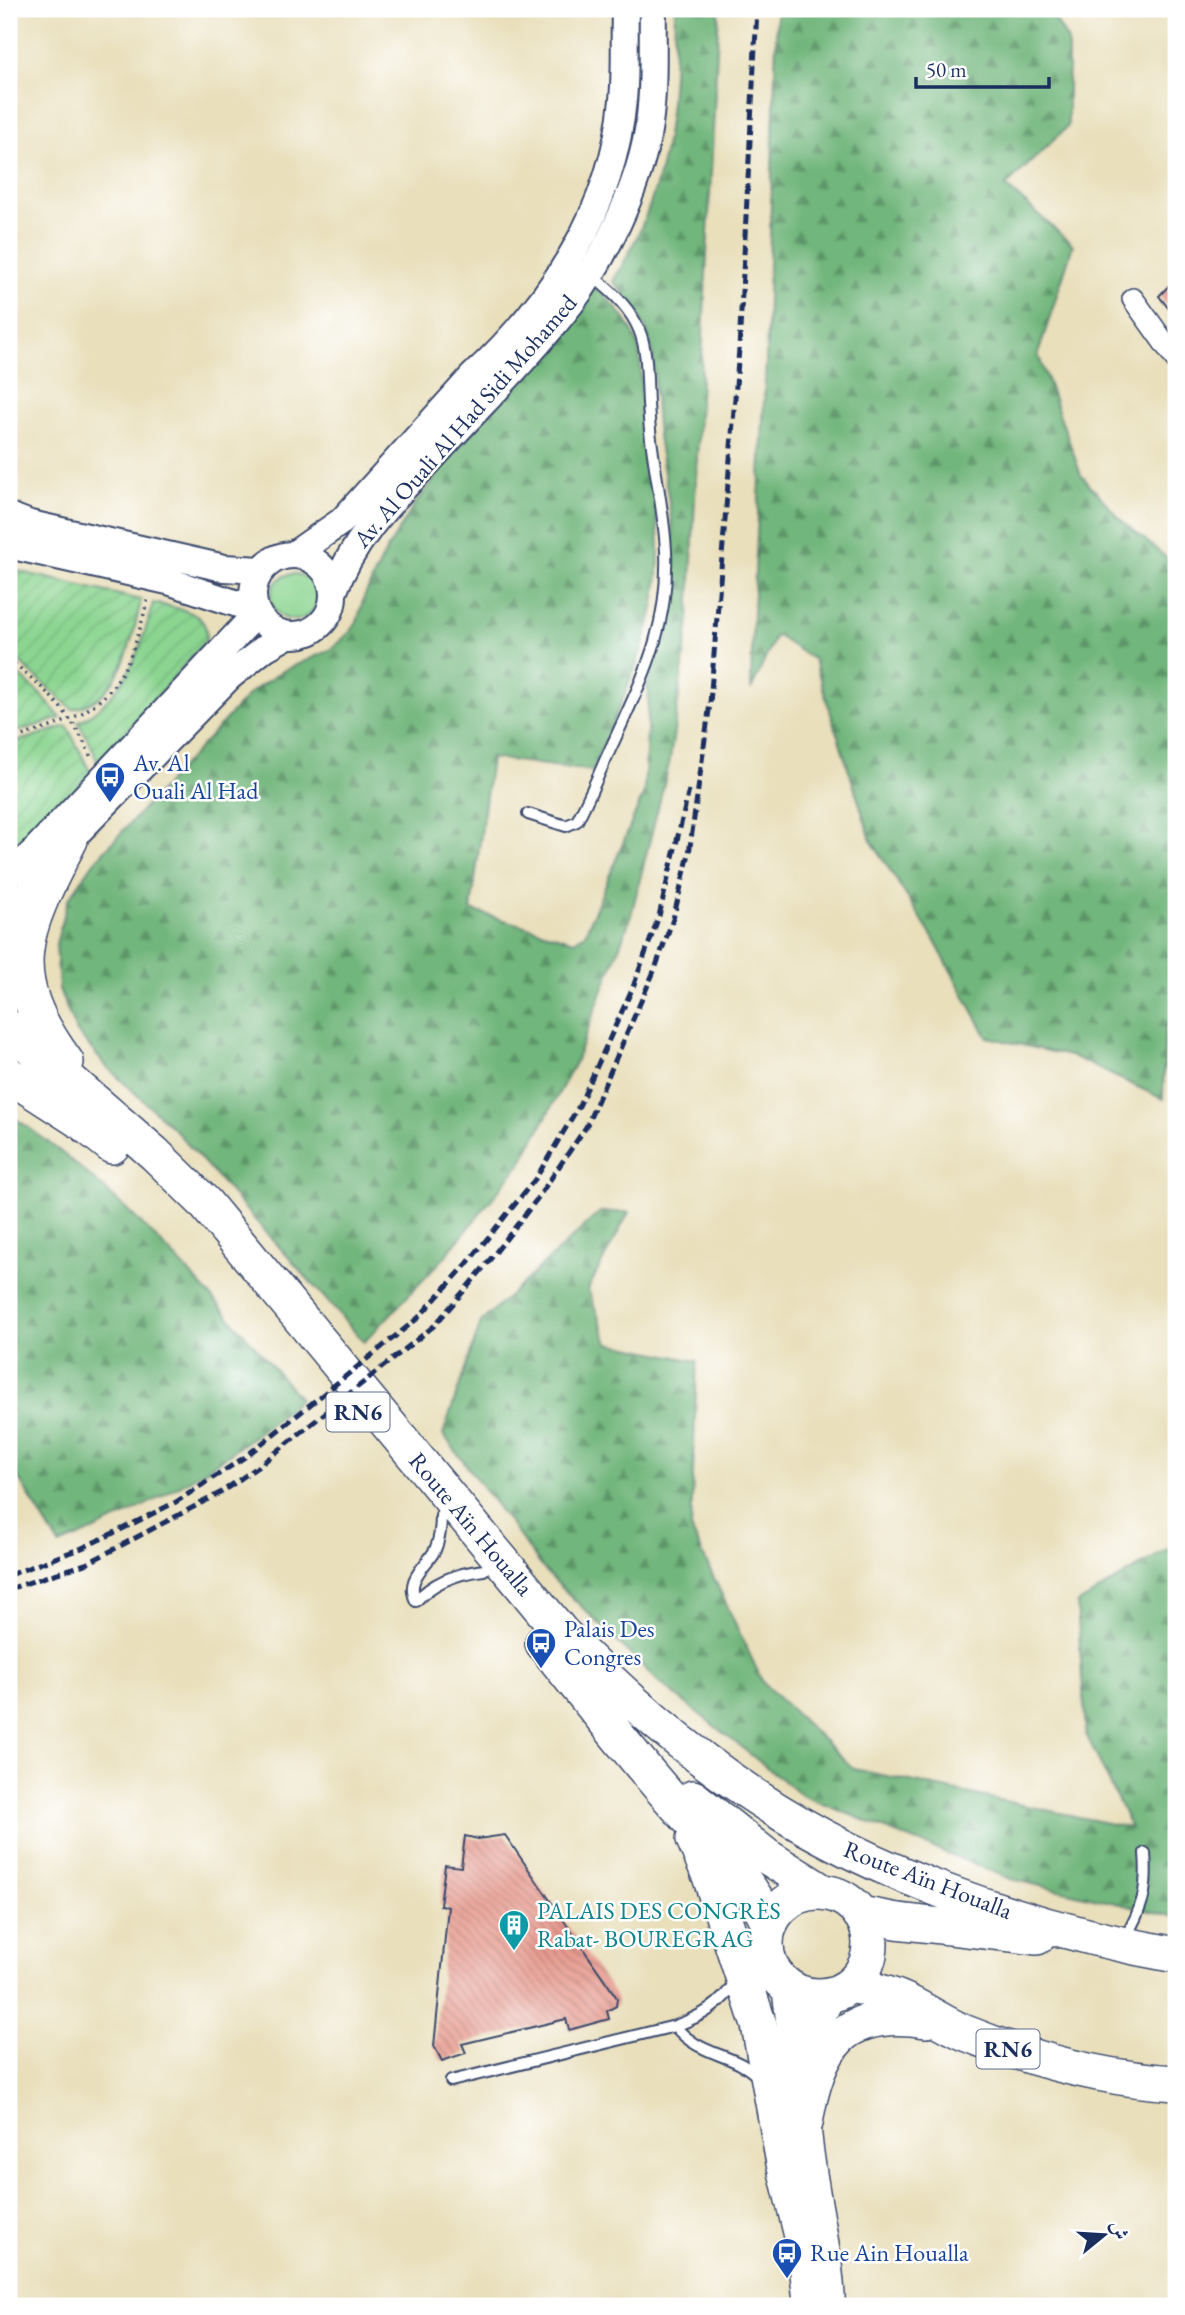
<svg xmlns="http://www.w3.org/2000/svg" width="1185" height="2315" viewBox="0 0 1185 2315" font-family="'EB Garamond',Amiri,serif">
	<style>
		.green { fill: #8cd591; stroke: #548278; stroke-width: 2 }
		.forest { fill: url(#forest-firs); stroke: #46726c; stroke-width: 2 }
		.garden { fill: url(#garden-furrows); stroke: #548278; stroke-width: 2 }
		.building { fill: url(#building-back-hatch) }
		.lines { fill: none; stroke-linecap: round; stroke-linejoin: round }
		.service-casing { stroke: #3a496c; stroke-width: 14 }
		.minor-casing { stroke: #3a496c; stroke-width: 24 }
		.tertiary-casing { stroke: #3a496c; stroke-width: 30 }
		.secondary-casing { stroke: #3a496c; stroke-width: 33 }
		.trunk-casing { stroke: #3a496c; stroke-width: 38 }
		.path { stroke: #3a496c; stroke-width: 3.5; stroke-dasharray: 2 5; stroke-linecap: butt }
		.service { stroke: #fff; stroke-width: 10 }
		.minor { stroke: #fff; stroke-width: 21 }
		.tertiary { stroke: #fff; stroke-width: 26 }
		.secondary { stroke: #fff; stroke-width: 30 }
		.trunk { stroke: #fff; stroke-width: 35 }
		.rail { stroke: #1b2f5e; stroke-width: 5; stroke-dasharray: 10 5; stroke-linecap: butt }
		.labels { text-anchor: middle; stroke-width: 5; stroke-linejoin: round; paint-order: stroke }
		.shield { fill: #fff; stroke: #5f6d8e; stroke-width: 2 }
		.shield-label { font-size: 23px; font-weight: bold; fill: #1b2f5e }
		.street-label { font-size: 24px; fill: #1b2f5e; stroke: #fff }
		.transit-label { font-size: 24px; fill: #164399; stroke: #fff; text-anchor: start }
		.culture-label { font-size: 24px; fill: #0d838f; stroke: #fff; text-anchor: start }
	</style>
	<defs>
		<pattern id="forest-firs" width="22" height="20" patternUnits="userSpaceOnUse" patternTransform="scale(1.75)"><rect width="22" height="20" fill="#71b67b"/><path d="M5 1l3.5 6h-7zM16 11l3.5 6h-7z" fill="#5c9468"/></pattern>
		<pattern id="garden-furrows" width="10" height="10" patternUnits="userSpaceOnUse" patternTransform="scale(1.75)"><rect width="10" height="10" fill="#8cd591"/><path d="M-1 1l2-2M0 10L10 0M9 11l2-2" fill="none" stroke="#78b77f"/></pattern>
		<pattern id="building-back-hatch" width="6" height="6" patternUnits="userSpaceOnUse" patternTransform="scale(1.75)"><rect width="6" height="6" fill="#e7978a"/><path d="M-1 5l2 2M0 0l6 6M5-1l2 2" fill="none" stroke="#ba7c74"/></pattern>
	</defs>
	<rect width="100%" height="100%" fill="#fff"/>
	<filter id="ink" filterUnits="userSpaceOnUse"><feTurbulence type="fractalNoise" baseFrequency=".0143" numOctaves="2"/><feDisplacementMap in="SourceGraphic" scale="14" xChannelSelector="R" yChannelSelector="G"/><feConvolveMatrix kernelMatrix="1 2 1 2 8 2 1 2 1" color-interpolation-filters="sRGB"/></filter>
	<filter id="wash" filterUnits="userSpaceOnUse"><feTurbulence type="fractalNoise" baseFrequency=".00686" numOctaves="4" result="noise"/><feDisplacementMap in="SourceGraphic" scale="28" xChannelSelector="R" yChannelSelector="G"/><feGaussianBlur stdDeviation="1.57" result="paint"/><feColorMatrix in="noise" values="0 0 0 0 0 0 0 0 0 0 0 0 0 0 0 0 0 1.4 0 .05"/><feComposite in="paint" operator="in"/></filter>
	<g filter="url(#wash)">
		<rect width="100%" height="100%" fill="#e9dfbb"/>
		<path class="green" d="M271 597a23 23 0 1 1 46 0a23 23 0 1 1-46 0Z"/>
		<path class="forest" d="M 675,9 L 719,9 L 689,621 L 670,760 L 630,919 L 574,1065 L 521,1163 L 442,1260 L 364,1342 L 175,1130 L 106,1066 L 76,1031 L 59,989 L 56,944 L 68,900 L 94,862 L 250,693 L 281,672 L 332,649 L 350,632 L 357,622 L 364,597 L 386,551 L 415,504 L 458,449 L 595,287 C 656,341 636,361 643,431 C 647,472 659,511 659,553 C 659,630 621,701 592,771 L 491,758 L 471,910 L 574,941 L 585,934 L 644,793 L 649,689 L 646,688 C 668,635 678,583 672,526 C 669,495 662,466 658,435 C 649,366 667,339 613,281 C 670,190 673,113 675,9 Z
			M 777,9 L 1049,9 L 1068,41 L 1068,126 L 1006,186 L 1073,245 L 1038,354 L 1081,475 L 1122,521 L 1168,559 L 1176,574 L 1176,1023 L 1165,1027 L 1163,1099 L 1074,1057 L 987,1037 L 933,938 L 871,840 L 814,660 L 776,635 L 751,690 L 753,611 L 766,363 Z
			M 9,1114 C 121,1189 214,1297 300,1399 C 225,1463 150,1509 59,1545 L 9,1463 Z
			M 600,1212 L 629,1212 L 588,1289 L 608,1343 L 697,1361 L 691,1529 L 763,1683 L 854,1769 L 1131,1828 L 1086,1734 L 1077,1604 L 1176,1544 L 1176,1917 L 1011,1879 L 803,1796 L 659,1682 L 546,1572 L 443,1434 L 481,1322 Z"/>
		<path class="garden" d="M 9,569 L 141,600 C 132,640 121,701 72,709 L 9,653 Z
			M 153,603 C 174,608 211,610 206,640 L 98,764 L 92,747 L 78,722 C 125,697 141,651 153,603 Z
			M 9,666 L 41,695 L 61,718 L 9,734 Z
			M 67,726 L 91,773 L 48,817 L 11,850 L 9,846 L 9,744 Z"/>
		<g id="blocks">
			<path class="building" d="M 1176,278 L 1176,318 L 1159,296 Z
				M 505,1835 L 617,1998 L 616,2006 L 607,2011 L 609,2019 L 569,2030 L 566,2019 L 462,2044 L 466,2053 L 442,2061 L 434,2046 L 448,1907 L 440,1905 L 445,1865 L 461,1867 L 465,1836 L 478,1839 Z"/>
		</g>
	</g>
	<g filter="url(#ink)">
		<use href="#blocks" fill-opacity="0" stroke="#3a496c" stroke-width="2"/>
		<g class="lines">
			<g class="service-casing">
				<path id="service" d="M 528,814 L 566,826 L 577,821 C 591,794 602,766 615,739 C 645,673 669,626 666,551 C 664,510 654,471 650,430 C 642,356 660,327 592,276
					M 441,1515 C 441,1527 440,1539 435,1550 C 425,1568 405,1579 416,1601 C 433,1582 458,1573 484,1570
					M 1124,1940 C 1143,1907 1148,1890 1145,1853
					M 675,2026 C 700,2058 736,2052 760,2079
					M 451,2081 L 675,2026 C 702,2016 722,2005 737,1979"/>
			</g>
			<g class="minor-casing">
				<path id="minor" d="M 1133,299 L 1176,359"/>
			</g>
			<g class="tertiary-casing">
				<path id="tertiary" d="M 9,516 L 30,524 L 224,568 L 262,570
					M 9,545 L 168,581 L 256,610
					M 293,555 L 342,521 L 473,376 C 552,303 613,209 623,100 C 626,70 624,39 625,9
					M253 595a40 40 0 1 1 80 0a40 40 0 1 1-80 0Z
					M 333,593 C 356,532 397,496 440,449 C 484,401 531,355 571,303 C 604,260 637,189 647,136 C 655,94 652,51 653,9
					M 9,873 L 27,859 L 257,613
					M 9,924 L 33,884 L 70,840 L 229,677 L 265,648 L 288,635"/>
			</g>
			<g class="secondary-casing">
				<path id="secondary" d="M 787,1985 L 792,2028 L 793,2142
					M 806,2074 L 814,2029 L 830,1995
					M 805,2117 C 808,2180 828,2242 830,2306
					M 799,2213 L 809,2306"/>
			</g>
			<g class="trunk-casing">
				<path id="trunk" d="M 9,1028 L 155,1154 L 204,1202 L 560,1631 C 619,1693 682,1748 753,1795 C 874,1876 1034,1930 1176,1955
					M 66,1062 C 0,972 23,931 70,840
					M 9,1075 L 82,1122 L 112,1146
					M 543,1643 C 584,1694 624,1746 668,1796 C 703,1836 748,1875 770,1925
					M 693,1798 L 766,1856 L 823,1892
					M 694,1839 L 710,1876 L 759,2025 L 784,2163 L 802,2236
					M766 1944a52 52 0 1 1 104 0a52 52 0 1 1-104 0Z
					M 860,1914 L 897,1921 L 1037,1937
					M 850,1985 C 871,1989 892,1994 911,2004 C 929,2013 945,2024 963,2032 C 1032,2060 1102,2079 1176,2083
					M 805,2123 C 817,2046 843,2007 926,2020"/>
			</g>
			<path class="path" d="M 9,659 C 46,690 73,713 92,760
				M 9,739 C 102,716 126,692 148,598"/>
			<use href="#service" class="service"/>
			<use href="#minor" class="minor"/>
			<use href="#tertiary" class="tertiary"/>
			<use href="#secondary" class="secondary"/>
			<use href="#trunk" class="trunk"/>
			<path class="rail" d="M 9,1575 L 82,1548 L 120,1530 L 176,1502 L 245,1457 L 418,1318 L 466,1265 L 536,1178 L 579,1106 L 633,987 L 659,916 L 689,790
				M 9,1589 L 88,1563 L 220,1493 L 259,1466 L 435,1325 L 485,1266 L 537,1199 L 586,1127 L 655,969 L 673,919 L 689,854 L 710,703 L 739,349 L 757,9"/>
		</g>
	</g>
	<defs>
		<g id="bus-pin" transform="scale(1.575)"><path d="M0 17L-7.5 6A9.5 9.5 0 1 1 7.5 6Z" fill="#1a4fb4" stroke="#fff"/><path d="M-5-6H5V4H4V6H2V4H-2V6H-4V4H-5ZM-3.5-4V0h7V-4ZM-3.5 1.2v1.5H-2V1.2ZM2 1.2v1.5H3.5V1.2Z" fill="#fff"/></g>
		<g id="building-pin" transform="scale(1.575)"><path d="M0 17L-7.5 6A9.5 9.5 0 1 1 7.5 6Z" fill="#0f9aa8" stroke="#fff"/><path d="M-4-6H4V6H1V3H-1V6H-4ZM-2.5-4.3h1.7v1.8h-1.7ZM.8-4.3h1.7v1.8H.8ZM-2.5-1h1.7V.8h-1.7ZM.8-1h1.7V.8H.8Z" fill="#fff"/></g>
	</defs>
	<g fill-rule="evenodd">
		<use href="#bus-pin" x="110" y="777"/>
		<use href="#bus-pin" x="541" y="1643"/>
		<use href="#building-pin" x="514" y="1925"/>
		<use href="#bus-pin" x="787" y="2253"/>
	</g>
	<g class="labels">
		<g class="shield">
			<rect x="326.5" y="1392.5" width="63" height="39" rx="5"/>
			<rect x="976.5" y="2029.5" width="63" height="39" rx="5"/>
		</g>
		<g class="shield-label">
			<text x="358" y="1420">RN6</text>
			<text x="1008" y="2057">RN6</text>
		</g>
		<g class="street-label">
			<text transform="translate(465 421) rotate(-49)" y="8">Av. Al Ouali Al Had Sidi Mohamed</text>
			<text transform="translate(471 1524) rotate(50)" y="8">Route Aïn Houalla</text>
			<text transform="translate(928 1880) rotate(21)" y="8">Route Aïn Houalla</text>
		</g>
		<g class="transit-label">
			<text x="133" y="771">Av. Al<tspan x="133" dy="28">Ouali Al Had</tspan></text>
			<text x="564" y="1637">Palais Des<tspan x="564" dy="28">Congres</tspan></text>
			<text x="810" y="2261">Rue Ain Houalla</text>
		</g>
		<g class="culture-label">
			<text x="537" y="1919">PALAIS DES CONGRÈS<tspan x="537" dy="28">Rabat- BOUREGRAG</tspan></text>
		</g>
	</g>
	<rect width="1185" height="2315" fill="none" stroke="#fff" stroke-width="35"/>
	<g transform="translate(1104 2235) rotate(72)" stroke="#ffffff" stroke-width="5" paint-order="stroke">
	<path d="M0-5L12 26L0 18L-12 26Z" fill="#1b2f5e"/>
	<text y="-10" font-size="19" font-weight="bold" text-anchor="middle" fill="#1b2f5e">ش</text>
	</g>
	<path d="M916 77v10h133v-10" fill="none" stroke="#1b2f5e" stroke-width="3.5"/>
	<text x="926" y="77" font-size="21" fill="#1b2f5e" stroke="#ffffff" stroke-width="5" paint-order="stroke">50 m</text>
</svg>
